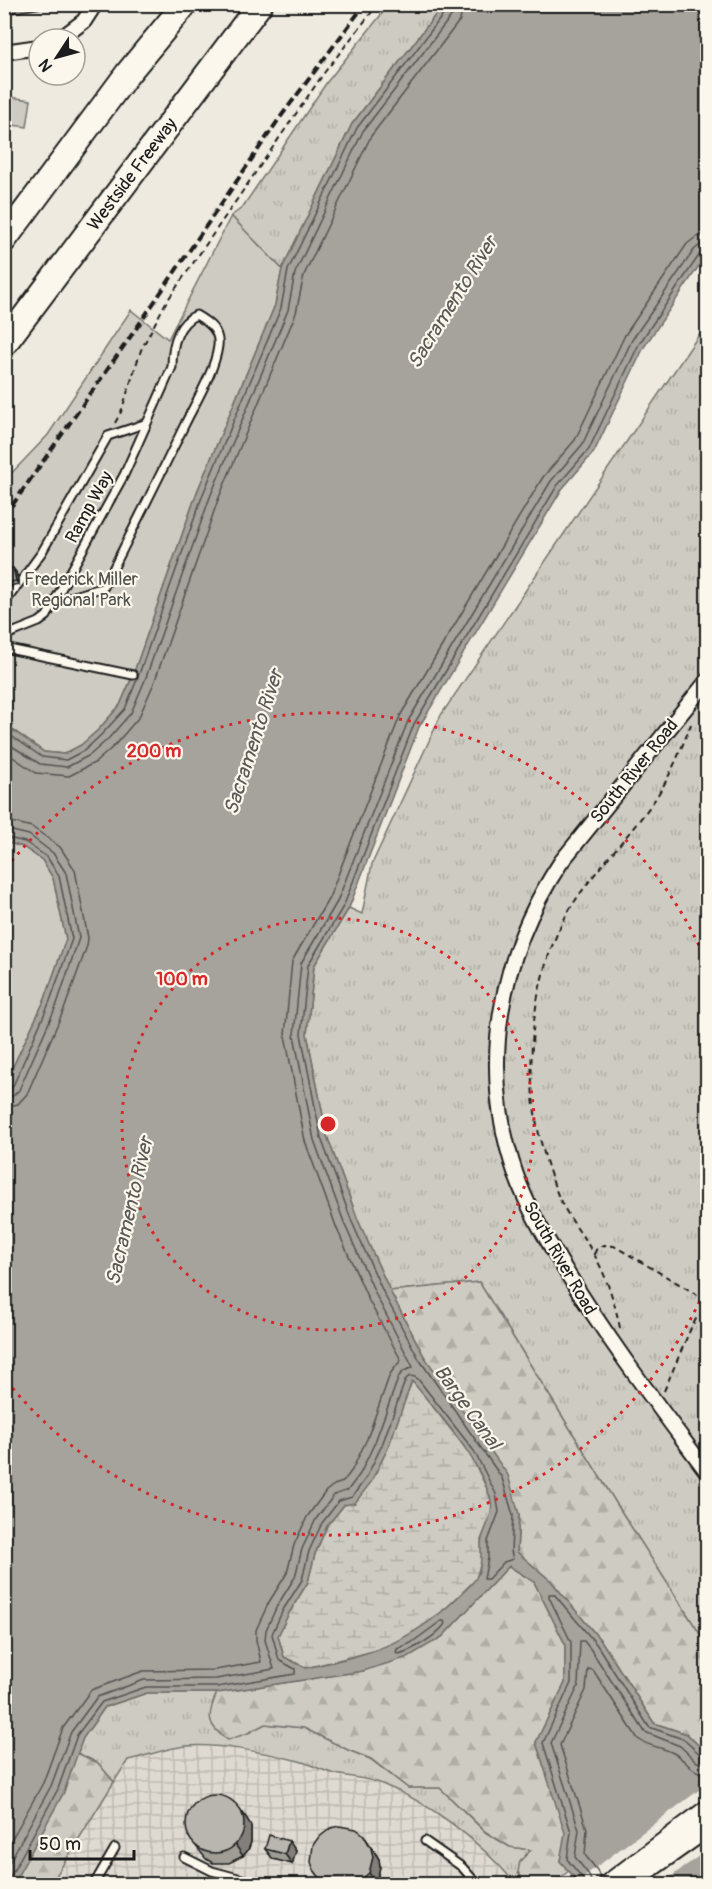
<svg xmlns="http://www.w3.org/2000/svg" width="712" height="1889" viewBox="0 0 712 1889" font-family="Pangolin,sans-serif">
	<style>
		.industrial { fill: url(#industrial-grid) }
		.grass { fill: url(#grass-tufts); stroke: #75746f; stroke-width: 1.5 }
		.forest { fill: url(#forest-firs); stroke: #75746f; stroke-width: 1.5 }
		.wetland { fill: url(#wetland-marsh); stroke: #75746f; stroke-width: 1.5 }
		.park { fill: #ceccc2; stroke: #75746f; stroke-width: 1.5 }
		.water { fill: #a6a39d; stroke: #6f6d69; stroke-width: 1.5; fill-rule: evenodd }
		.pier { fill: #eeeadf }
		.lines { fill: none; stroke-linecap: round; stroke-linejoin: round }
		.shore { stroke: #535250; stroke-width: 1.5 }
		.lane-casing { stroke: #1c1c1c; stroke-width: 11 }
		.street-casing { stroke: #1c1c1c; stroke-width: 18 }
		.secondary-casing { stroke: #1c1c1c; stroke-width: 22 }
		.highway-casing { stroke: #1c1c1c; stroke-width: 28 }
		.path { stroke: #1c1c1c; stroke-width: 2; stroke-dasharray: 6 4.5; stroke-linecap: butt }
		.lane { stroke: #fbf7ec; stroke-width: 7 }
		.street { stroke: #fbf7ec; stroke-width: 14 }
		.secondary { stroke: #fbf7ec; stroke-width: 18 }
		.highway { stroke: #fbf7ec; stroke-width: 24 }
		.rail { stroke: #1c1c1c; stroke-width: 4; stroke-dasharray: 9 4.5; stroke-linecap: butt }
		.wall { fill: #9f9d96; stroke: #1c1c1c; stroke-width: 1.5 }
		.shaded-wall { fill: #827f7a; stroke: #1c1c1c; stroke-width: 1.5 }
		.building { fill: #b9b6af; stroke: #1c1c1c; stroke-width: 1.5 }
		.ring { fill: none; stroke: #d62828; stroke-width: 3; stroke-dasharray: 3 6 }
		.labels { text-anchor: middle; stroke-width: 4.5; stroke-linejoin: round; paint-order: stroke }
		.street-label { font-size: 18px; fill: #1c1c1c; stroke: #fbf7ec }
		.park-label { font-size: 18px; fill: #51514e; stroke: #fbf7ec }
		.water-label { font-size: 20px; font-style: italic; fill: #5a5956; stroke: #fbf7ec }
		.centre { fill: #d62828; stroke: #fbf7ec; stroke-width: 3 }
		.ring-label { font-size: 18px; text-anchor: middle; font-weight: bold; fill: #d62828; stroke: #fbf7ec; stroke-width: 4.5; stroke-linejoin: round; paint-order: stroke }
	</style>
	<defs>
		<pattern id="industrial-grid" width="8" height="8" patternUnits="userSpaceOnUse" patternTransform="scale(1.5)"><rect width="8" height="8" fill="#dedad1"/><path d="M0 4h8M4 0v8" fill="none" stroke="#bebab3"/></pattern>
		<pattern id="grass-tufts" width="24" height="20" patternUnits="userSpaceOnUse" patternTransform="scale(1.5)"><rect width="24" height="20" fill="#ceccc2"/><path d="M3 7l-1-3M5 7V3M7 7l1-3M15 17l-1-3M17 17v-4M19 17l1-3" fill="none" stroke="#b0afa6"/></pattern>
		<pattern id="forest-firs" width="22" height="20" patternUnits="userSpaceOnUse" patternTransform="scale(1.5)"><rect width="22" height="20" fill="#ceccc2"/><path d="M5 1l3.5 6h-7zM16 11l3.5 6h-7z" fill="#b0afa6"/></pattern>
		<pattern id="wetland-marsh" width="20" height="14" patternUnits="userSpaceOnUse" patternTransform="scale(1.5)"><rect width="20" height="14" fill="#ceccc2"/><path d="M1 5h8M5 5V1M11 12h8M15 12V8" fill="none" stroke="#b0afa6"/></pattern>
	</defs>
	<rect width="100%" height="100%" fill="#eeeadf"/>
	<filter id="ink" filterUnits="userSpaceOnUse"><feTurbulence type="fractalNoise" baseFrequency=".0167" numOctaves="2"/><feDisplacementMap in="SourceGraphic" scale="12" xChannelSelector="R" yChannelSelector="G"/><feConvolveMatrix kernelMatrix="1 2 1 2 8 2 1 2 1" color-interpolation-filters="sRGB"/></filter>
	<g filter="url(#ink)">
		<path class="industrial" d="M 186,1746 L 229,1748 L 299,1761 L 343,1777 L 380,1783 L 403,1794 L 454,1824 L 472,1838 L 495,1859 L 516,1884 L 51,1884 L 128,1760 Z"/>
		<path class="grass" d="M 389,5 L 443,5 L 352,124 L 282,269 L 231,216 L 242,208 L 327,82 Z
			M 707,323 L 707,1645 L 621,1511 L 479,1282 L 390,1291 L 358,1220 L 327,1136 L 307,1034 L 314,966 L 349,908 L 362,914 L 372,864 L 441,715 Z
			M 147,1693 L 217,1693 L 212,1704 L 248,1733 L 265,1724 L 304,1728 L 348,1750 L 370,1759 L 408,1788 L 440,1788 L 486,1833 L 510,1847 L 532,1850 L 520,1861 L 518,1873 L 526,1884 L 516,1884 C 479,1841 437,1806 382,1784 C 365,1777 346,1778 329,1772 C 319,1769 310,1764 299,1761 C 268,1753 217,1743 186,1746 C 167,1748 147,1756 128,1760 L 114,1782 L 98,1763 L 77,1753 L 83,1738 L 105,1707 Z"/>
		<path class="forest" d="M 479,1282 L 621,1511 L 707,1645 L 708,1742 L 702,1749 L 687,1734 L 654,1723 L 602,1642 L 551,1581 L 517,1552 L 519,1514 L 424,1356 L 390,1291 Z
			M 509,1566 L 534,1582 L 565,1644 L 565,1683 L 536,1742 L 566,1833 L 560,1861 L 569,1871 L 552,1884 L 526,1884 L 518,1872 L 520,1861 L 531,1850 L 510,1847 L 486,1832 L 440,1788 L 408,1788 L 371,1759 L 348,1750 L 304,1728 L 265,1724 L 248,1733 L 228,1740 C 206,1726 207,1715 217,1693 L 363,1671 L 442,1637 Z
			M 77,1753 L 98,1763 L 114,1782 L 51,1884 L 13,1884 L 64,1792 Z"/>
		<path class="wetland" d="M 412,1380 L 470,1454 L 490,1495 L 493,1512 L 481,1540 L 482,1558 L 476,1579 L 440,1614 L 407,1637 L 382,1649 L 306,1668 L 284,1657 L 278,1636 L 289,1613 L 308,1582 L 315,1554 L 327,1526 L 344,1505 L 371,1482 L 388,1448 Z"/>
		<path class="park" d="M 9,97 L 31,100 L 27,127 L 5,124 Z
			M 231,216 L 282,269 L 275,305 L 197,492 L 133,675 L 120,705 L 98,730 L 81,745 L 64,754 L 44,752 L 5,724 L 5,480 L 48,435 L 131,310 L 168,339 Z
			M 5,842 L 23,847 L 42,860 L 53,878 L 66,939 L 45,999 L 9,1075 L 5,1096 Z"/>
		<path class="water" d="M 443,5 L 707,5 L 707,254 L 644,347 L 594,452 L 562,489 L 419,727 L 349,908 L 314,966 L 307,1034 L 327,1136 L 358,1220 L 390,1291 L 424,1356 L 508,1475 L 519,1514 L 517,1552 L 551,1581 L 602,1642 L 654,1723 L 687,1734 L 707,1754 L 707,1884 L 580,1884 L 560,1861 L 565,1833 L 536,1742 L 565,1683 L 565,1644 L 534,1582 L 509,1566 L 442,1637 L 408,1657 L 363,1671 L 217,1693 L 147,1693 L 105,1707 L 83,1738 L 64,1792 L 13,1884 L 5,1884 L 5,1096 L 9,1075 L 45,999 L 66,939 L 53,878 L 42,860 L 23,847 L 5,842 L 4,724 L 44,752 L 64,754 L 81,745 L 98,730 L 120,705 L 133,675 L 197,492 L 275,305 L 282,269 L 352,124 ZM 412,1381 C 440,1416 474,1451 489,1494 C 496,1511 487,1522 482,1538 C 479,1550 484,1564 476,1578 C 472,1585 463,1592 457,1598 C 409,1644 369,1655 306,1668 L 284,1657 L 278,1636 L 289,1613 L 308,1582 L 315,1554 L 327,1526 L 344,1505 L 355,1503 L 371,1482 L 388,1448 Z"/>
		<path class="pier" d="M 707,1784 L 707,1850 L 661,1884 L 576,1884 L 575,1883 Z"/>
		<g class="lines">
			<path class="shore" d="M 4,731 L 42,757 L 66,760 L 85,750 L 102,734 L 125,709 L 138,677 L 203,494 L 281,308 L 288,270 L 357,128 L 446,11 L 447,4
				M 4,741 L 40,764 L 67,767 L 90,755 L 108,739 L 131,713 L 145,680 L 210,497 L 288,310 L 295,273 L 363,131 L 452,15 L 455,4
				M 4,751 L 36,773 L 69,776 L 96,762 L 114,746 L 139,717 L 154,683 L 218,500 L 296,313 L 304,275 L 371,136 L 460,20 L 464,4
				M 4,820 L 32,827 L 60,847 L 75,870 L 88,938 L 87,946 L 65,1007 L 27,1094 L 18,1104 L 4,1107
				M 4,829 L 29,835 L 53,853 L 66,873 L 79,938 L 57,1004 L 19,1090 L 13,1096 L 4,1098
				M 4,837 L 25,842 L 47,857 L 59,876 L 72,939 L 50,1001 L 13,1086 L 10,1090 L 4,1091
				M 441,1621 L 444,1621 L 445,1624 C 435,1637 415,1649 399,1654 L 396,1653 L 397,1649 L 411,1643 Z
				M 4,1853 L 43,1783 L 63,1728 L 91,1690 L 143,1671 L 215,1670 L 261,1662 L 256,1640 L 256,1630 L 269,1602 L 287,1573 L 294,1545 L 307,1517 L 326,1491 L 334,1485 L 343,1482 L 352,1470 L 367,1439 L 390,1374 L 401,1360 L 369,1301 L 337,1229 L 305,1141 L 285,1035 L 292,961 L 329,898 L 400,716 L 543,477 L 575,440 L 625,335 L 687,244 L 696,237 L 708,235
				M 4,1872 L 51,1786 L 71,1732 L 97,1697 L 144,1680 L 216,1679 L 274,1669 L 265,1640 L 266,1630 L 277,1606 L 295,1577 L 302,1549 L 316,1519 L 334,1495 L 348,1490 L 360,1474 L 375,1442 L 399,1376 L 404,1371 L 413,1367 L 377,1297 L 345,1225 L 314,1140 L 294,1035 L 301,963 L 337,902 L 408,721 L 551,481 L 582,445 L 632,340 L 694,250 L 700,245 L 708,244
				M 600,1878 L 597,1870 L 585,1855 L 587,1829 L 560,1745 L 586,1690 L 588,1669 L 593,1670 L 638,1739 C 649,1747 663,1747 675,1754 C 687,1761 691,1773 708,1774
				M 8,1884 L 9,1879 L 58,1789 L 77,1735 L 102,1702 L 146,1687 L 217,1687 L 295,1674 L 295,1669 L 279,1660 L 272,1634 L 283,1610 L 302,1580 L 309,1551 L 322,1523 L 339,1501 L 352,1497 L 366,1478 L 382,1445 L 405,1381 C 408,1375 413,1375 418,1379 L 474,1451 L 496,1494 L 499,1512 L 488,1541 L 488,1558 L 484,1579 L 488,1579 L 504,1562 L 513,1559 L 511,1551 L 513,1515 L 502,1478 L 419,1359 L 384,1294 L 352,1222 L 321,1138 L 301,1034 L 308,965 L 344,905 L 414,724 L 557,486 L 589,449 L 639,344 L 700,254 L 708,252
				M 584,1884 L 583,1879 L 567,1859 L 571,1832 L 543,1743 L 571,1683 L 571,1642 L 549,1597 L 549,1594 L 554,1594 L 597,1645 L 649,1727 L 683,1739 L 702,1756 L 708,1757
				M 592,1884 L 589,1875 L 575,1857 L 579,1830 L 551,1743 L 578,1687 L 580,1641 L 584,1641 L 591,1650 L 645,1732 L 680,1746 L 697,1762 L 708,1765"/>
			<g class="lane-casing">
				<path id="lane" d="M 4,604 L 42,552 L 108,436 L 147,423
					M 4,636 L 39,622 L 47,616 L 54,602 L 124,475 L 172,367 C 172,347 176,324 196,315 C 208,322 220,330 218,346 C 215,371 195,403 184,426 C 158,480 131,533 104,587 L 54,602
					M 4,648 L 133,675
					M 425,1841 L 462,1867 L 477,1884
					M 184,1857 L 212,1871 L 260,1884
					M 94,1884 L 115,1848"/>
			</g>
			<g class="street-casing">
				<path id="street" d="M 60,39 L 84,21 L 95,4
					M 4,52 L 39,47
					M 708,680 L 561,862 C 499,956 478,1066 516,1175 C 528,1209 547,1240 566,1271 C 609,1342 659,1407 708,1473"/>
			</g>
			<g class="secondary-casing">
				<path id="secondary" d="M 639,1876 L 708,1827
					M 608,1884 L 708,1809"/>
			</g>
			<g class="highway-casing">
				<path id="highway" d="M 4,240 L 128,73 L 185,4
					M 4,344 L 260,4"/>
			</g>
			<path class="path" d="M 115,423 L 121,412 L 141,350 L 165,304 L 324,73 L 378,4
				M 594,1254 L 597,1248 L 604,1245 L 614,1246 L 708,1301
				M 620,1328 C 615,1303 607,1278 595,1256 C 584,1237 571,1221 561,1202 C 553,1184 547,1165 542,1146 C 521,1071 531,967 575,901 C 598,867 627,838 651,805 C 669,780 680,752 691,724
				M 664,1391 L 691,1328 L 696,1319 L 708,1310"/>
			<use href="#lane" class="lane"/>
			<use href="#street" class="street"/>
			<use href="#secondary" class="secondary"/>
			<use href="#highway" class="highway"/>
			<path class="rail" d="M 4,517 L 140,323 L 279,119 L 365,4"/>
		</g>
		<path class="wall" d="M 4,4 L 47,4 L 48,7 L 4,14 Z
			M 4,570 L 16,572 L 19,584 L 4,587 Z
			M 240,1809 L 247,1819 L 251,1826 L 251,1842 L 248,1850 L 243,1856 L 229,1863 L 213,1863 L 206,1859 L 188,1836 Z
			M 370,1845 L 379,1859 L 380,1867 L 376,1883 L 374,1884 L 325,1884 L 314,1870 Z
			M 265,1849 L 296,1851 L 292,1864 L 273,1859 Z"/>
		<path class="shaded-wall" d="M 13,568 L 16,572 L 19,584 L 16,581 Z
			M 240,1809 L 247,1819 L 251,1826 L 251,1842 L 248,1850 L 243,1856 L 236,1846 Z
			M 363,1834 L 379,1859 L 380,1867 L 376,1883 L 369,1873 Z
			M 289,1841 L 296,1851 L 292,1864 L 285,1854 Z"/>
		<path class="building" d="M 13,568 L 16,581 L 4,583 L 4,570 Z
			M186 1824a29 29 0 1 1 58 0a29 29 0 1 1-58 0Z
			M 339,1826 L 356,1829 L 363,1834 L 371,1848 L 373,1857 L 369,1873 L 356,1884 L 328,1884 L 324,1883 L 314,1870 L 311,1862 L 313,1845 L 318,1838 L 331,1828 Z
			M 269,1835 L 289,1841 L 285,1854 L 265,1849 Z"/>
	</g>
	<g class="ring">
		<circle cx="328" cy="1124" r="206"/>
		<path d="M707 1285A412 412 0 0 1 6 1380M6 868A412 412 0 0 1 707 963"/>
	</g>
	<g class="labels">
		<g class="street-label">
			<text transform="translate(132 174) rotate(-53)" y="6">Westside Freeway</text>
			<text transform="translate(89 507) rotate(-61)" y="6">Ramp Way</text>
			<text transform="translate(634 771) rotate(-51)" y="6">South River Road</text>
			<text transform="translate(560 1258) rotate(60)" y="6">South River Road</text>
		</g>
		<g class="park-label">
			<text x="81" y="585">Frederick Miller<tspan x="81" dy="21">Regional Park</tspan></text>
		</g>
		<g class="water-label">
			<text transform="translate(452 302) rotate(-58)" y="7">Sacramento River</text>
			<text transform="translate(253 742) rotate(-72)" y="7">Sacramento River</text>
			<text transform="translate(129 1211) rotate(-77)" y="7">Sacramento River</text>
			<text transform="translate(468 1407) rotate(54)" y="7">Barge Canal</text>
		</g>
	</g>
	<circle cx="328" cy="1124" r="9" class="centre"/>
	<g class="ring-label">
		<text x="154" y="757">200 m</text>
		<text x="182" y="985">100 m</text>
	</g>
	<rect width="712" height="1889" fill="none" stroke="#fbf7ec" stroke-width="24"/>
	<rect x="12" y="12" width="688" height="1865" fill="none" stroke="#1c1c1c" stroke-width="2" filter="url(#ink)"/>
	<g transform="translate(57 57) rotate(234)"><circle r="28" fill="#fbf7ec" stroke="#a29f99" stroke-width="1.5"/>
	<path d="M0-4.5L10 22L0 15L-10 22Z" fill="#1c1c1c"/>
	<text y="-9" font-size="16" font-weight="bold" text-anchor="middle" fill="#1c1c1c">N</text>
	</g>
	<path d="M30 1850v9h104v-9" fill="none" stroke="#1c1c1c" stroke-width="3"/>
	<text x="39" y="1850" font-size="18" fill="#1c1c1c" stroke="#fbf7ec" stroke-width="4.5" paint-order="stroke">50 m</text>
</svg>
